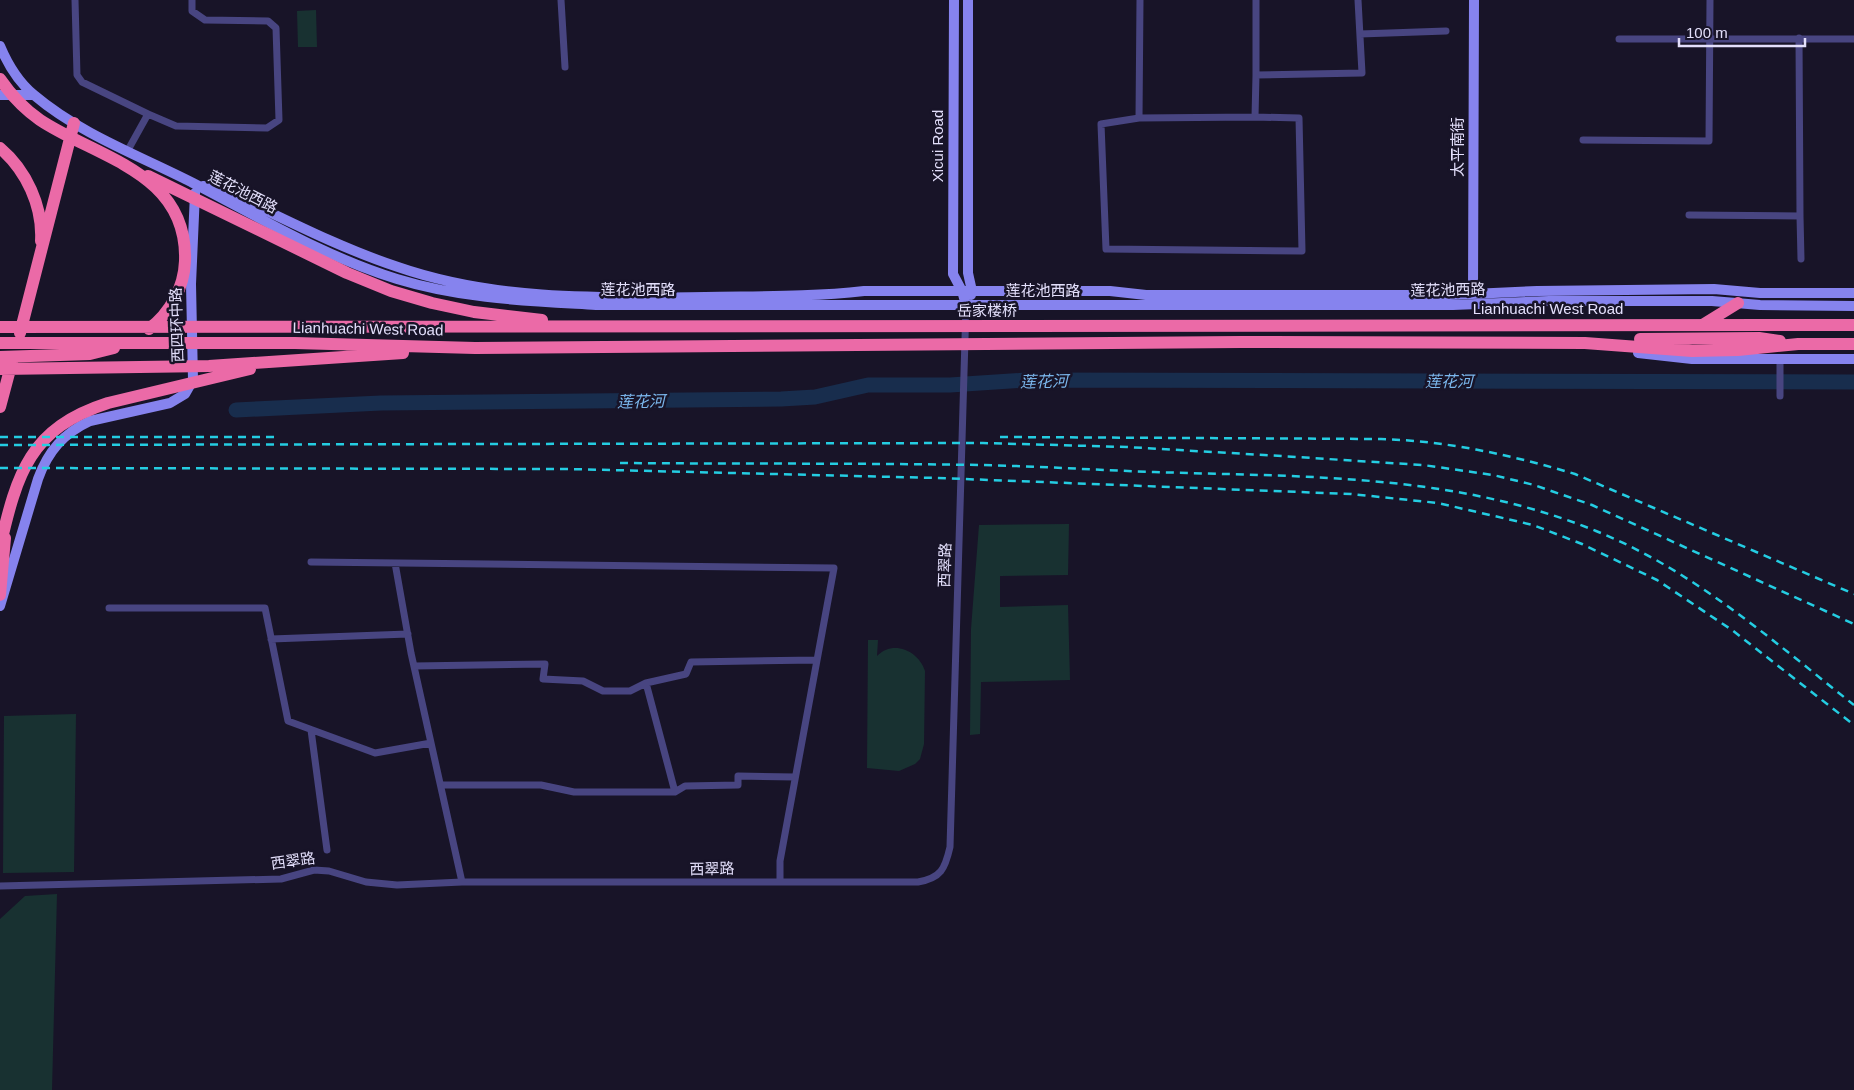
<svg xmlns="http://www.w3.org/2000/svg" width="1854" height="1090" viewBox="0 0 1854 1090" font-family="Arial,'Noto Sans SC',sans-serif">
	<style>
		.green { fill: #183131 }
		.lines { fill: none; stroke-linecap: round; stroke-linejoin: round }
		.river { stroke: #182d4d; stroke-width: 15 }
		.street { stroke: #484581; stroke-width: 7 }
		.secondary { stroke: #8683ee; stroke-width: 10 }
		.highway { stroke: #eb6aa7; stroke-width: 12 }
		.rail { stroke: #24cde2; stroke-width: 2.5; stroke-dasharray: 8 6; stroke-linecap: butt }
		.labels { text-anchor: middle; stroke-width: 5; stroke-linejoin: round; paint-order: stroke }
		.street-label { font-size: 15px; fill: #e3dffb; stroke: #181428 }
		.water-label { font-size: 16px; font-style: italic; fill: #7bb7ed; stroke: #181428 }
	</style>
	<rect width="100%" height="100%" fill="#181428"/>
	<path class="green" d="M 316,10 L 317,47 L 298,47 L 297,11 Z
		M 1069,524 L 1068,575 L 1000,576 L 1000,607 L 1068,605 L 1070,680 L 981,682 L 980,734 L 970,735 L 971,629 L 979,525 Z
		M 868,640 L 878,640 L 877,656 C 893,639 919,651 925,671 L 924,744 L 920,759 L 915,764 L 899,771 L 867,768 Z
		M 76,714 L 74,872 L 3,873 L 4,716 Z
		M 57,894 L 52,1090 L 0,1090 L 0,919 L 25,896 Z"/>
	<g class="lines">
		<path class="river" d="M 236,410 L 381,403 L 781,399 L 815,397 L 868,385 L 950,385 L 1027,380 L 1854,382"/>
		<path class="street" d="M 75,0 L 77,75 L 82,82 L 148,114 L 128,150
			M 561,0 L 565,67
			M 1140,0 L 1139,118 L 1101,124 L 1106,249 L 1302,251 L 1299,118 L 1255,117 L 1256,75
			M 1256,0 L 1256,75 L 1362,73 L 1358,0
			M 1360,34 L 1446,31
			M 1619,39 L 1854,39
			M 148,114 L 176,126 L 267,128 L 279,120 L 276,28 L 268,21 L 205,20 L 192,11 L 192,0
			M 1139,118 L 1255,117
			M 1583,140 L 1709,141 L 1710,0
			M 1689,215 L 1800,216 L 1799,38
			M 1800,216 L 1801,259
			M 1780,396 L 1780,359
			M 311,562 L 834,568 L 780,861 L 780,881
			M 395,563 L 411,653 L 462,882
			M 109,608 L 265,608 L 288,721 L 375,753 L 431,743
			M 271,639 L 408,634
			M 414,666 L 545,664 L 543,679 L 583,681 L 603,691 L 630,691 L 646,683
			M 311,730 L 327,850
			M 441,785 L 541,785 L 574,792 L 675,792 L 685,786 L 738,785 L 738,776 L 795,777
			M 675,792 L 646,683 L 686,674 L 691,662 L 817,660
			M 0,886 L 281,879 L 314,870 L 329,871 L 366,882 L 397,885 L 462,882 L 918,882 C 941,878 945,869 950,847 L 966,305"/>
		<path class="secondary" d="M 954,0 L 953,274 L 962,291 L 966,305
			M 968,0 L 968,273 L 972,291 L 971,295
			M 0,46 C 8,65 18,82 34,95 C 80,134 140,156 193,183 C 259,217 325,257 397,279 C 462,299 529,301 596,305 L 1453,305 L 1549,301 L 1712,301 L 1760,305 L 1854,306
			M 0,95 L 33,95
			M 203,186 L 221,189 C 279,216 337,247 398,267 C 496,301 602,298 705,297 C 758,296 811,297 864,291 L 1110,291 L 1146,295 L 1450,295 L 1537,291 L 1714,289 L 1760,293 L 1854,293
			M 1473,294 L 1474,0
			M 1638,353 L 1692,359 L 1854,359
			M 0,606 L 38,479 C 48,451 64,433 90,421 L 170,403 L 185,394 L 193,380 L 191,284 L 195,193"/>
		<path class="highway" d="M 0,79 C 11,95 24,109 40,120 C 97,158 188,172 185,261 C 184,288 170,313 149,329
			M 0,148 C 26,170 43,206 41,241
			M 148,176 L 347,273 L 391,291 L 432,303 L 474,312 L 542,320
			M 1704,324 L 1738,303
			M 0,327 L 1854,325
			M 20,333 L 74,123
			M 1640,339 L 1759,338 L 1780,341
			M 0,343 L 295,343 L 475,348 L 1241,342 L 1585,343 L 1692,351 L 1738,350 L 1798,344 L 1854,344
			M 0,357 L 90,354 L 114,348
			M 0,369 L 209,366 L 403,353
			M 0,407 L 12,362
			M 0,547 C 17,473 30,428 108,403 L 250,369
			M 0,595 L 5,538"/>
		<path class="rail" d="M 0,437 L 277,437
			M 1000,437 L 1381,439 C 1448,441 1511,455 1575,474 L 1854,594
			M 0,445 L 983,443 L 1127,447 L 1264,455 L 1423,465 L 1493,475 L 1534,485 L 1592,505 L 1854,624
			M 620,463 C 739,464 859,463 978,465 C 1037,466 1095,470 1154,472 C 1304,477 1454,473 1596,531 C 1693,570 1773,641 1854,705
			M 0,468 L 568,469 L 938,478 L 1351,494 L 1438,503 L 1533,525 L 1582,544 L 1657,580 L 1732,630 L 1854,725"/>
	</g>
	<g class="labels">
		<g class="street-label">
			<text transform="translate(938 146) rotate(-90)" y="5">Xicui Road</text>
			<text transform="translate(1458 147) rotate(-90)" y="5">太平南街</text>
			<text transform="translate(243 192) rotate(27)" y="5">莲花池西路</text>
			<text x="638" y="295">莲花池西路</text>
			<text transform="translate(1448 290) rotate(-1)" y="5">莲花池西路</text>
			<text x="1043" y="296">莲花池西路</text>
			<text x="1548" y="314">Lianhuachi West Road</text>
			<text x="987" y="316">岳家楼桥</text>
			<text transform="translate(177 325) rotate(-92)" y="5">西四环中路</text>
			<text transform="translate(368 329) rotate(1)" y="5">Lianhuachi West Road</text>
			<text transform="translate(945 565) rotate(-88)" y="5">西翠路</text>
			<text transform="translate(293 861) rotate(-8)" y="5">西翠路</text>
			<text transform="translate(712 869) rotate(-1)" y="5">西翠路</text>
		</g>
		<g class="water-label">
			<text transform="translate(1044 381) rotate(-1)" y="6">莲花河</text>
			<text x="1449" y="387">莲花河</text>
			<text transform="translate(641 401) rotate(-1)" y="6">莲花河</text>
		</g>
	</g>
	<path d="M1679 38v8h126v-8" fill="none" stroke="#e3dffb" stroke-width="2.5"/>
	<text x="1686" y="38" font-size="15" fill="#e3dffb" stroke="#181428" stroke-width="4" paint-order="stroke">100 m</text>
</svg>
